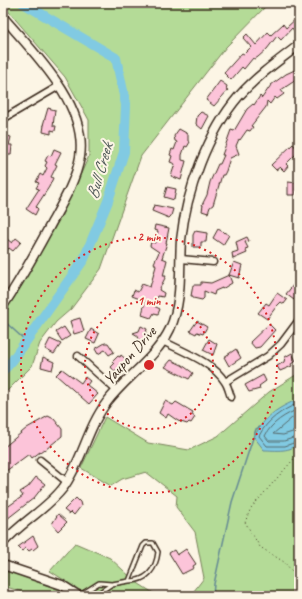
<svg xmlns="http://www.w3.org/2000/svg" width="302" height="599" viewBox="0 0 302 599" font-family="Caveat,sans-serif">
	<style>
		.green { fill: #b4db97; stroke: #78825a }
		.water { fill: #81cae2; stroke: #658a94 }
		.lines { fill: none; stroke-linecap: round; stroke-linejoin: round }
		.shore { stroke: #576a6c; stroke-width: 1 }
		.stream { stroke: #658a94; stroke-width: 1.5 }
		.river { stroke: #81cae2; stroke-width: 10 }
		.building { fill: #fcc4d9; stroke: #3b2a1e }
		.lane-casing { stroke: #3b2a1e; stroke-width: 6 }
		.street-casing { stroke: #3b2a1e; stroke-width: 9 }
		.secondary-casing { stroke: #3b2a1e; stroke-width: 11 }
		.path { stroke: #3b2a1e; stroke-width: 1; stroke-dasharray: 1 3; stroke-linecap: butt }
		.lane { stroke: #fcf5e5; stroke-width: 3 }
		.street { stroke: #fcf5e5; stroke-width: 6 }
		.secondary { stroke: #fcf5e5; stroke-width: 8 }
		.ring { fill: none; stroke: #d62828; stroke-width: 2; stroke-dasharray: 2 4 }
		.labels { text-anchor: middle; stroke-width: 4; stroke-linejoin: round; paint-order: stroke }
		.street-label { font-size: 16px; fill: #3b2a1e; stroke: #fcf5e5 }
		.water-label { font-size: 17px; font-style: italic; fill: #505a59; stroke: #fcf5e5 }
		.centre { fill: #d62828; stroke: #fcf5e5; stroke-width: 2 }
		.ring-label { font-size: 12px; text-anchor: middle; font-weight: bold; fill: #d62828; stroke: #fcf5e5; stroke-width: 4; stroke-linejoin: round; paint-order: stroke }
	</style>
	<rect width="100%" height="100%" fill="#fcf5e5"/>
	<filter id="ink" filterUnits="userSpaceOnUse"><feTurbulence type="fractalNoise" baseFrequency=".025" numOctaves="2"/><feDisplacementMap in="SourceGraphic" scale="8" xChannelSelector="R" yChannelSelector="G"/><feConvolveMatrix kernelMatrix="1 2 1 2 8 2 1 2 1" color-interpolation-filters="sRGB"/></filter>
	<g filter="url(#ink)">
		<path class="green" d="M 3,3 L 269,3 L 226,47 L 141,156 L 101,269 L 71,309 L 56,322 L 40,343 L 32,366 L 3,395 L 3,314 L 61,217 L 89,156 L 89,120 L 65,77 L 3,5 Z
			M 299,373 L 299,596 L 190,596 L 204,578 L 195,532 L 176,507 L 177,496 L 146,472 L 122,479 L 111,486 L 81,468 L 105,417 L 148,443 L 189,450 L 218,436 L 269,392 Z
			M 75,543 L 110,558 L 136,582 L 158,596 L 89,596 L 50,571 Z
			M 3,569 L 70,594 L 67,596 L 36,596 L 3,586 Z"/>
		<path class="water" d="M 299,399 L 299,442 C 292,453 275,450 264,450 L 254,437 C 265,416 277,408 299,399 Z"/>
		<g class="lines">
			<path class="shore" d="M 299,403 C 282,410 267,420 259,436 L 267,446 L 285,446 L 299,441
				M 299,409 C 286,414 271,423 265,436 L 269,441 L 284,441 L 299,436
				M 299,415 L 292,418 L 273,434 L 283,435 L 299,430"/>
			<path class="stream" d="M 3,320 L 26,341
				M 213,596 L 214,584 L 232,502 L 256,429 L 260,427"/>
			<path class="river" d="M 3,371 L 12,361 L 84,259 L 108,201 L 124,152 L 126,105 L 116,58 L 23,3"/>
		</g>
		<path class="building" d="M 299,16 L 299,30 L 296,33 L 292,28 L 281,40 L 277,36 L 267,49 L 258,57 L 255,59 L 253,58 L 244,69 L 242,67 L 231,80 L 224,73 L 242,53 L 244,54 L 251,47 L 243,38 L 247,34 L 256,45 L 268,32 L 271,35 L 283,24 L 286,28 Z
			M 299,68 L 299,78 L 281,90 L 284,94 L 277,99 L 275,97 L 270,104 L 267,101 L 266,107 L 251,126 L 253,127 L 250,131 L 247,130 L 240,140 L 239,139 L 236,146 L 239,154 L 230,158 L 226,171 L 224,175 L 222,175 L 213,205 L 210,207 L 208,213 L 202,211 L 203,205 L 202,205 L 207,195 L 210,182 L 218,164 L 220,164 L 224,155 L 222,155 L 231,130 L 234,131 L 247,109 L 253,104 L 254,105 L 260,96 L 262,98 L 271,85 L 286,74 Z
			M 220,81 L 227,86 L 226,89 L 228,90 L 214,106 L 206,100 Z
			M 48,108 L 55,110 L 53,126 L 56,126 L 55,131 L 51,130 L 51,134 L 43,132 L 44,125 L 43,125 Z
			M 201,112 L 209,116 L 202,129 L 196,124 L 197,116 Z
			M 179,129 L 188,134 L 188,141 L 190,142 L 187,147 L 185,146 L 182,155 L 182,160 L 186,161 L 181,180 L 171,176 L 175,164 L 170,162 L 172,156 L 170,155 L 172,149 L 174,150 L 177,142 L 175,141 L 174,136 Z
			M 4,135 L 11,137 L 9,145 L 12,145 L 11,155 L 3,155 Z
			M 293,144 L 299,151 L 286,164 L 288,166 L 284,171 L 280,167 L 276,170 L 271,165 Z
			M 54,149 L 61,152 L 55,164 L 57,165 L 51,177 L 53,178 L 49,187 L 36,207 L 38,209 L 35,215 L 26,209 L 39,189 L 36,188 L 39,183 L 36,182 L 40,174 L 43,176 L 47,168 L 45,166 L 47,162 L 45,161 L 48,155 L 51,156 Z
			M 288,182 L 297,183 L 295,195 L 288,195 Z
			M 167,187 L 176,189 L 174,200 L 164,197 Z
			M 154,205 L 173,209 L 171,216 L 169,218 L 152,211 Z
			M 155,225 L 169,228 L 166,243 L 167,243 L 162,258 L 167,260 L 163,276 L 166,276 L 159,290 L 164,293 L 163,297 L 158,296 L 154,306 L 160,309 L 158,314 L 154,313 L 151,318 L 142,315 L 145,301 L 132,296 L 134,290 L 138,292 L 142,284 L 150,287 L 156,266 L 154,263 L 159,252 L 150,246 L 151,242 L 155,243 L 158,231 L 154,230 Z
			M 218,229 L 229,235 L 223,245 L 213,238 Z
			M 195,231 L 207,233 L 206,242 L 201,242 L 201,247 L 193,247 L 193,235 Z
			M 3,236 L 12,243 L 16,238 L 21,242 L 13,251 L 9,248 L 3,255 Z
			M 247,237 L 249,241 L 245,242 L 248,248 L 245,249 L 247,253 L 233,259 L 232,253 L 238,251 L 236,242 Z
			M 234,262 L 242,265 L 239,278 L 229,275 Z
			M 229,275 L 232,283 L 222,289 L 222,288 L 215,291 L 214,295 L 204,291 L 204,298 L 202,300 L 193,298 L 193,296 L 191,296 L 193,285 L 201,285 L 201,282 L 211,283 Z
			M 294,284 L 299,288 L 299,294 L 294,300 L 286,294 Z
			M 277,293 L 287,300 L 284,304 L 281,302 L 276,307 L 267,319 L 258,313 L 266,303 L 269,305 Z
			M 80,318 L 84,331 L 74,334 L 70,321 Z
			M 197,321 L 207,327 L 203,334 L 197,332 L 196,334 L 190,331 Z
			M 269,324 L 275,330 L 260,347 L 255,348 L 250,342 Z
			M 141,326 L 147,329 L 145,337 L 146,342 L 140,345 L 138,336 L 133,333 L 139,331 Z
			M 64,327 L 70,336 L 62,341 L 56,332 Z
			M 91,329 L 99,334 L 95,343 L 86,339 Z
			M 50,339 L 61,344 L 54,354 L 45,349 Z
			M 209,339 L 217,344 L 213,355 L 203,350 Z
			M 105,343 L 108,343 L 114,352 L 109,355 L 105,350 L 98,354 L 95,349 Z
			M 236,349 L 241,358 L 229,366 L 224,357 Z
			M 292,353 L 296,361 L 291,364 L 292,366 L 280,371 L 277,366 L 284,362 L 285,357 Z
			M 121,355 L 128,361 L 120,370 L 118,369 L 115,372 L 111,367 L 114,364 L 112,362 L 118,356 L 120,357 Z
			M 43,357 L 54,362 L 52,370 L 41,367 Z
			M 171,360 L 182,365 L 193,373 L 189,379 L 165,367 Z
			M 62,369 L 81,383 L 85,377 L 90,381 L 87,385 L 98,394 L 89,404 L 56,375 Z
			M 263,375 L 266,381 L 259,386 L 260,389 L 249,392 L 245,385 Z
			M 165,401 L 173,405 L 176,402 L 193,412 L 192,415 L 195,417 L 191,423 L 189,422 L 187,424 L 178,421 L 168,414 L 166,418 L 159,413 Z
			M 48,416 L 54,419 L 62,429 L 62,436 L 45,450 L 44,449 L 32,458 L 29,454 L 6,471 L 3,467 L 3,448 L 27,428 Z
			M 36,477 L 45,484 L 34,498 L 7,519 L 3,515 L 5,513 L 3,510 L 23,496 L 20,492 L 28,487 Z
			M 76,498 L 80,502 L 81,506 L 74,515 L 71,512 L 69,514 L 64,510 Z
			M 58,514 L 67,522 L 58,531 L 52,524 Z
			M 33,536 L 38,546 L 33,550 L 32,549 L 29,551 L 26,548 L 22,551 L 18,547 Z
			M 186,549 L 196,564 L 193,566 L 194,568 L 182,574 L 169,553 L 174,550 L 177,555 Z"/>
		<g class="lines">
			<g class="lane-casing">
				<path id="lane" d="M 112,584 L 129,581 L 143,546 L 146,543 L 153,543 L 158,552 C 156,569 147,581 129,581
					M 80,595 L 99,583 L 112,584 L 94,596"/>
			</g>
			<g class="street-casing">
				<path id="street" d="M 3,119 L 59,86
					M 181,259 L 213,262
					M 163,341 C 183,352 213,362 225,382 C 228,386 229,392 231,397
					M 78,356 L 117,391
					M 225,382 L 268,356 L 281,344 L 299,320
					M 40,460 L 67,482"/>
			</g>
			<g class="secondary-casing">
				<path id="secondary" d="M 3,17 C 34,53 88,105 80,157 C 76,180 63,202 52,222 C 37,250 21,279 3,306
					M 3,543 C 21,522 46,510 63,488 C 82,462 87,428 107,402 C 126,377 156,358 170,329 C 183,300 179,270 181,240 C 186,192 208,132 239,96 C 257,76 278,61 299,45
					M 3,565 L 62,585 L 79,596"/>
			</g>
			<path class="path" d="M 299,453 L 251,508 L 245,522 L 260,547 L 284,562 L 299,579"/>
			<use href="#lane" class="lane"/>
			<use href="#street" class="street"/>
			<use href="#secondary" class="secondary"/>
		</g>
	</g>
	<g class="ring">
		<circle cx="149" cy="365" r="64"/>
		<circle cx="149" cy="365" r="128"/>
	</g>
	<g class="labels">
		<g class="street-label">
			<text transform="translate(129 355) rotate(-49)" y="6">Yaupon Drive</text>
		</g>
		<g class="water-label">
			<text transform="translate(99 171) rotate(-74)" y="6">Bull Creek</text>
		</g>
	</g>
	<circle cx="149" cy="365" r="6" class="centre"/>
	<g class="ring-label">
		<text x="149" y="241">2 min</text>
		<text x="149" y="305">1 min</text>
	</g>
	<rect width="302" height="599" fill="none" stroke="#fcf5e5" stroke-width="16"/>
	<rect x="8" y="8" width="286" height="583" fill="none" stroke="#3b2a1e" stroke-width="1.5" filter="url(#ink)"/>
</svg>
